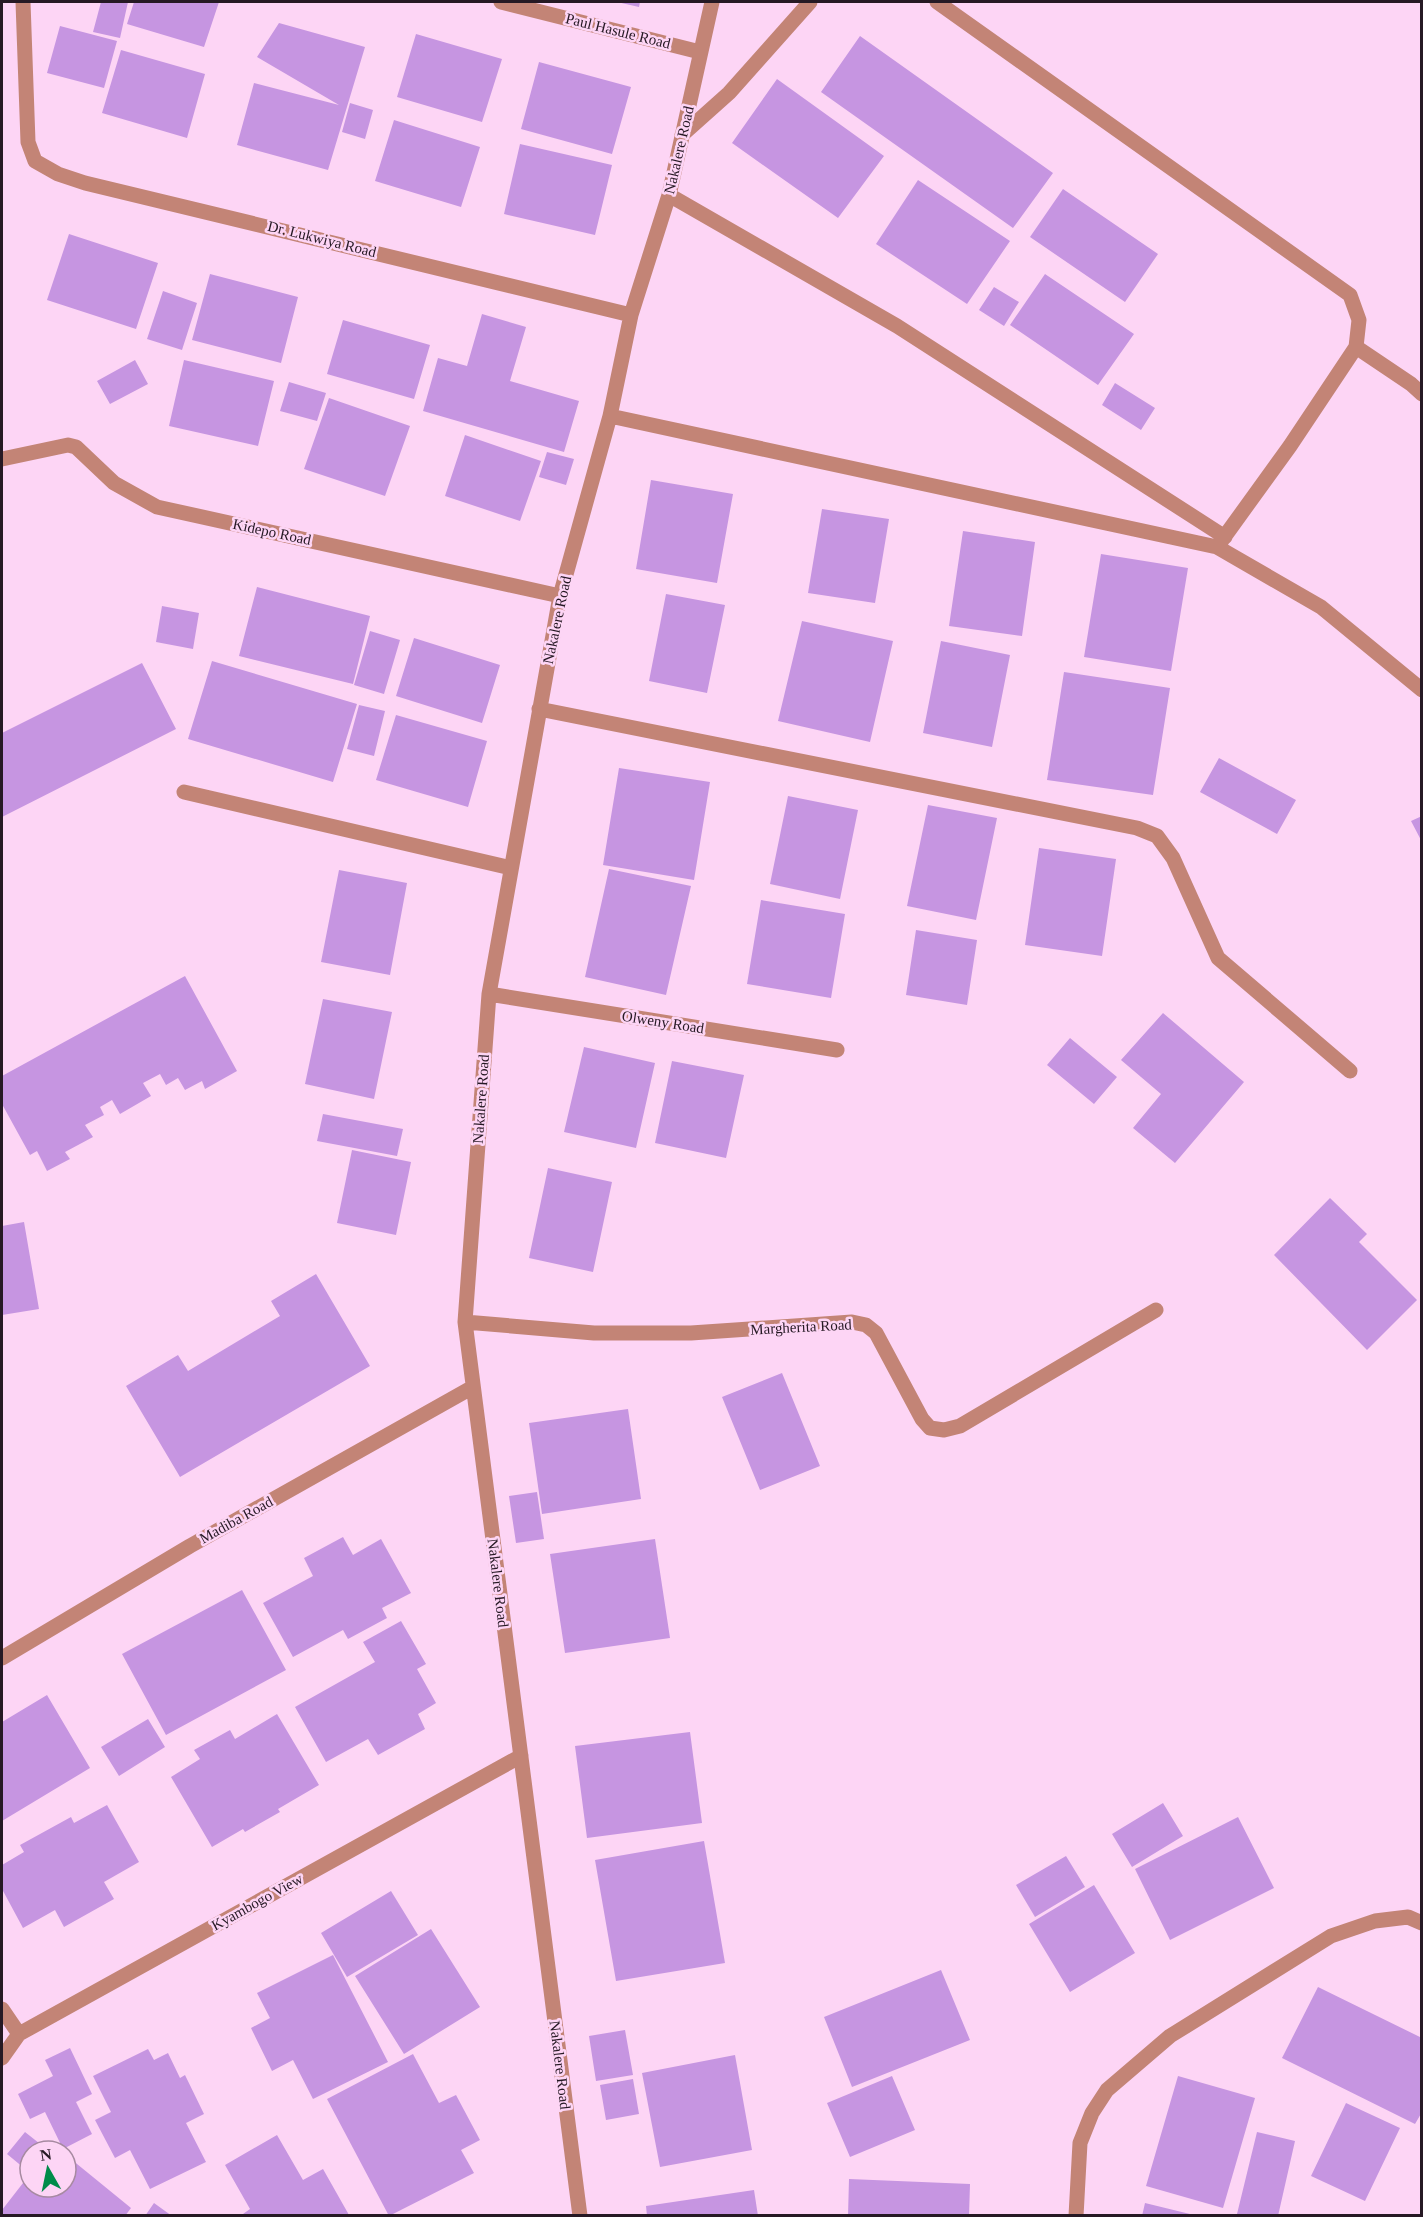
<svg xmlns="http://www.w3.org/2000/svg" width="1423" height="2217" viewBox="0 0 1423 2217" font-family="'Times New Roman',serif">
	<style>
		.building { fill: #c695e1 }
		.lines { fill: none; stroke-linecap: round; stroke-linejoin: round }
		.minor { stroke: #c38476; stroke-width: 15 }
		.labels { text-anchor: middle; stroke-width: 5; stroke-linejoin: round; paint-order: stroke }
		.street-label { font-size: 15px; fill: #261924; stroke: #fdd5f5 }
	</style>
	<rect width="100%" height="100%" fill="#fdd5f5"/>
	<path class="building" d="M 101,2 L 128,2 L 120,38 L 93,32 Z
		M 134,2 L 219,2 L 204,47 L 127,24 Z
		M 617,2 L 640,2 L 639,7 Z
		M 279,23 L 365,47 L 328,170 L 237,145 L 254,83 L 339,105 L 257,57 Z
		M 60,26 L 117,41 L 104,88 L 47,73 Z
		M 416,34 L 502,59 L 482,122 L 397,97 Z
		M 860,36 L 1053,173 L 1013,228 L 821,92 Z
		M 121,50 L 205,74 L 187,138 L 102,113 Z
		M 539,62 L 631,87 L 612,154 L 521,129 Z
		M 777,79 L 884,156 L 838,218 L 732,143 Z
		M 350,103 L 373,110 L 365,139 L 342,132 Z
		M 394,120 L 480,147 L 461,207 L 375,181 Z
		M 520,144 L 612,165 L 595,235 L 504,214 Z
		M 918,180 L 1010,241 L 967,304 L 876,244 Z
		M 1063,189 L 1158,254 L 1125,302 L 1030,237 Z
		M 69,234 L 158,263 L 136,329 L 47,300 Z
		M 210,274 L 298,297 L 281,363 L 192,340 Z
		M 1045,274 L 1134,334 L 1098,385 L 1010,325 Z
		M 994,287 L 1019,302 L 1004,326 L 979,310 Z
		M 163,291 L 197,303 L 182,350 L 147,339 Z
		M 482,314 L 526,327 L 510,381 L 579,401 L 564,452 L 423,411 L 438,358 L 467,366 Z
		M 343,320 L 430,345 L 414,399 L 327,374 Z
		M 135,360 L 148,384 L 110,404 L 97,381 Z
		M 184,360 L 274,381 L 258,446 L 169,426 Z
		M 289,382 L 326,393 L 317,421 L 280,411 Z
		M 1115,383 L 1155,408 L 1141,430 L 1102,405 Z
		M 329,398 L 410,426 L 385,496 L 304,469 Z
		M 465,435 L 541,461 L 520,521 L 445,496 Z
		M 547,452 L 574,459 L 566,485 L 539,477 Z
		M 651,480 L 733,494 L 717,583 L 636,569 Z
		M 822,509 L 889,519 L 875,603 L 808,593 Z
		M 963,531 L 1035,542 L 1022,636 L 949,626 Z
		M 1101,554 L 1188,568 L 1171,671 L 1084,657 Z
		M 257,587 L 370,616 L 353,684 L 239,656 Z
		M 666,594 L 725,605 L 707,693 L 649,681 Z
		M 162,606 L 199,613 L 193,649 L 156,642 Z
		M 802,621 L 893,641 L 870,742 L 778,721 Z
		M 370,631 L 400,640 L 384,694 L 354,685 Z
		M 414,638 L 500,665 L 482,723 L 396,696 Z
		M 941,641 L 1010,655 L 992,747 L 923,733 Z
		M 212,661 L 357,704 L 333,782 L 188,739 Z
		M 142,663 L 176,729 L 2,817 L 2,733 Z
		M 1064,672 L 1170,688 L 1153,795 L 1047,780 Z
		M 359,705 L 385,711 L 374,756 L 347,749 Z
		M 396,715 L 487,741 L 468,807 L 376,780 Z
		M 1219,758 L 1296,800 L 1277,834 L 1200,792 Z
		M 619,768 L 710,782 L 694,880 L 603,865 Z
		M 788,796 L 858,810 L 840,899 L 770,884 Z
		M 928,805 L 997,818 L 976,920 L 907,906 Z
		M 1422,816 L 1422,842 L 1411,821 Z
		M 1039,848 L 1116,859 L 1102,956 L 1025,945 Z
		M 609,869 L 691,886 L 666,995 L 585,977 Z
		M 339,870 L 407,883 L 390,975 L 321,962 Z
		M 761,900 L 845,914 L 831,998 L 747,984 Z
		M 916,930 L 977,940 L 967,1005 L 906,995 Z
		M 185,976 L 237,1071 L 205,1089 L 202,1081 L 185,1090 L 178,1078 L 166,1085 L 160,1074 L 143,1083 L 151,1096 L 120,1114 L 112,1100 L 100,1107 L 104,1115 L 85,1125 L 93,1137 L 65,1152 L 70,1159 L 47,1171 L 37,1151 L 30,1155 L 2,1104 L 2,1076 Z
		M 323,999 L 392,1012 L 374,1099 L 305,1084 Z
		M 1163,1013 L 1244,1082 L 1175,1163 L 1133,1128 L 1161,1094 L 1121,1060 Z
		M 1070,1038 L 1117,1077 L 1094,1104 L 1047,1065 Z
		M 584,1047 L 655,1063 L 636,1148 L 564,1132 Z
		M 672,1061 L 744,1075 L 726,1158 L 655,1143 Z
		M 323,1114 L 403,1129 L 397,1156 L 317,1141 Z
		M 352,1150 L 411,1162 L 396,1235 L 337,1223 Z
		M 548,1168 L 612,1182 L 593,1272 L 529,1258 Z
		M 1330,1198 L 1367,1234 L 1359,1242 L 1417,1300 L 1367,1350 L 1274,1255 Z
		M 24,1222 L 39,1309 L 2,1315 L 2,1226 Z
		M 316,1274 L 370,1366 L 180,1477 L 126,1386 L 178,1355 L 188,1371 L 280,1316 L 271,1301 Z
		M 782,1373 L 820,1466 L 760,1490 L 722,1397 Z
		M 628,1409 L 641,1499 L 542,1514 L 529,1423 Z
		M 537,1492 L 544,1539 L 516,1543 L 509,1496 Z
		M 343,1537 L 353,1555 L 381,1539 L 411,1593 L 382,1608 L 387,1618 L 348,1639 L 343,1630 L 293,1657 L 263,1603 L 313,1576 L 304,1558 Z
		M 655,1539 L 670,1638 L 565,1653 L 550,1554 Z
		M 242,1590 L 286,1670 L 166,1735 L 122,1654 Z
		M 401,1621 L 426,1664 L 417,1669 L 436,1703 L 418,1714 L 425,1729 L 378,1755 L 368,1739 L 326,1762 L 295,1707 L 375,1662 L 363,1642 Z
		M 47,1695 L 90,1768 L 2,1821 L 2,1722 Z
		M 277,1714 L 319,1785 L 278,1809 L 280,1812 L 245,1832 L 243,1829 L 212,1847 L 171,1777 L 200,1759 L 194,1750 L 230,1730 L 235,1739 Z
		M 148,1719 L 165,1747 L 119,1776 L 101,1747 Z
		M 690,1732 L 702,1823 L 587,1838 L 575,1746 Z
		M 1163,1803 L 1183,1836 L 1132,1867 L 1112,1834 Z
		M 107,1805 L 139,1862 L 104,1882 L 114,1899 L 64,1927 L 55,1910 L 23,1928 L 2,1889 L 2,1865 L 24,1852 L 20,1845 L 71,1817 L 74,1823 Z
		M 1238,1817 L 1274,1888 L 1170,1940 L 1135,1869 Z
		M 704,1841 L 725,1963 L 616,1981 L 595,1860 Z
		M 1066,1856 L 1085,1887 L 1035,1917 L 1016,1885 Z
		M 1094,1885 L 1135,1953 L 1070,1992 L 1029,1924 Z
		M 391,1891 L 418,1935 L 347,1977 L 321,1933 Z
		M 431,1929 L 480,2007 L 404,2054 L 355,1976 Z
		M 333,1955 L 388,2062 L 313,2099 L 293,2060 L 272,2071 L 251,2028 L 270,2018 L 257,1993 Z
		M 941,1970 L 970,2040 L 852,2087 L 824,2017 Z
		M 1318,1987 L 1422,2038 L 1422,2112 L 1415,2124 L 1282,2058 Z
		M 625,2030 L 633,2075 L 596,2081 L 589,2036 Z
		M 70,2048 L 92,2094 L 76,2102 L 92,2134 L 63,2149 L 45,2112 L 30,2119 L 18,2094 L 53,2076 L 45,2060 Z
		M 148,2049 L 154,2060 L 168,2053 L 180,2078 L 185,2075 L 204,2114 L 186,2123 L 206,2162 L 150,2189 L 130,2150 L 115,2158 L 95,2120 L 111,2112 L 93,2076 Z
		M 413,2054 L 439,2103 L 456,2095 L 480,2140 L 461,2150 L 474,2173 L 389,2216 L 327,2099 Z
		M 735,2055 L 752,2150 L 660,2167 L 642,2073 Z
		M 892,2076 L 915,2130 L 850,2157 L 827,2103 Z
		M 1178,2076 L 1255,2098 L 1223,2208 L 1146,2186 Z
		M 633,2079 L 639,2114 L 606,2120 L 600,2085 Z
		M 1346,2103 L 1400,2128 L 1365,2201 L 1311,2176 Z
		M 25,2132 L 49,2151 L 30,2151 L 30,2173 L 7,2154 Z
		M 1257,2132 L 1295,2141 L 1278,2216 L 1237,2214 Z
		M 277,2135 L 303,2180 L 323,2169 L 349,2215 L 244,2216 L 243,2214 L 250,2209 L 225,2165 Z
		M 66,2155 L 131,2208 L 125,2216 L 2,2216 L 2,2210 L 30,2174 L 30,2187 L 66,2187 Z
		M 849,2179 L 970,2184 L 969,2216 L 848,2216 Z
		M 754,2190 L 758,2216 L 647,2216 L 646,2206 Z
		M 154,2203 L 172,2216 L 145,2216 Z
		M 1145,2203 L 1194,2215 L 1193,2216 L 1142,2216 Z"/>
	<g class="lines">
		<path class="minor" d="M 23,2 L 28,142 L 35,161 L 58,174 L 85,183 L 631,315
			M 501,2 L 700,52
			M 937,2 L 1350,295 L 1359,320 L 1356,347 L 1290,446 L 1217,547
			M 682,135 L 729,93 L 810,2
			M 669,195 L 897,326 L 1225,537
			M 1356,347 L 1411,384 L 1422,394
			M 610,416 L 1217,547 L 1321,607 L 1422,690
			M 2,459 L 68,445 L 76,447 L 114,483 L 157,507 L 560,596
			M 539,709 L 1137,828 L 1157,836 L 1173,858 L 1218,958 L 1350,1071
			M 184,792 L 511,868
			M 489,994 L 837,1050
			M 465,1322 L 594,1333 L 691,1333 L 852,1322 L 866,1325 L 876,1333 L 922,1419 L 930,1428 L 944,1430 L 960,1426 L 1156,1310
			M 2,1658 L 190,1546 L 473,1387
			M 2,2009 L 19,2034
			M 2,2058 L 19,2034 L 521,1756
			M 580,2216 L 465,1322 L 489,994 L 560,596 L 610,416 L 631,315 L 669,195 L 712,2
			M 1076,2216 L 1080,2143 L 1092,2113 L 1107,2090 L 1170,2036 L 1331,1936 L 1375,1921 L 1408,1917 L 1422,1923"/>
	</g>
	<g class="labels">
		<g class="street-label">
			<text transform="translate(618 31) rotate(14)" y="5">Paul Hasule Road</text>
			<text transform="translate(679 150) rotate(-77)" y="5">Nakalere Road</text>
			<text transform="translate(322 239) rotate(14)" y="5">Dr. Lukwiya Road</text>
			<text transform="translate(272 532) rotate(12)" y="5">Kidepo Road</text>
			<text transform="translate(557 620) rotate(-78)" y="5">Nakalere Road</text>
			<text transform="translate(663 1022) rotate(9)" y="5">Olweny Road</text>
			<text transform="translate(481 1099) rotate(-86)" y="5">Nakalere Road</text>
			<text transform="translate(801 1327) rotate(-3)" y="5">Margherita Road</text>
			<text transform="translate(236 1520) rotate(-29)" y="5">Madiba Road</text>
			<text transform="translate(498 1583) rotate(83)" y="5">Nakalere Road</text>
			<text transform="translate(257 1902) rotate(-29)" y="5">Kyambogo View</text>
			<text transform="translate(560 2065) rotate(83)" y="5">Nakalere Road</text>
		</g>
	</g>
	<rect width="1423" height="2217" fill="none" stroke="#261924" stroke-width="6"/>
	<g transform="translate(48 2169) rotate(351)"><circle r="28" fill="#fdd5f5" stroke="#a78aa1" stroke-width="1.5"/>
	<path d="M0-4.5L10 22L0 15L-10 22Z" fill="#008c4a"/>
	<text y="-9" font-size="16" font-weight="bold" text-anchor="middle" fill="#261924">N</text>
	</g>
</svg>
